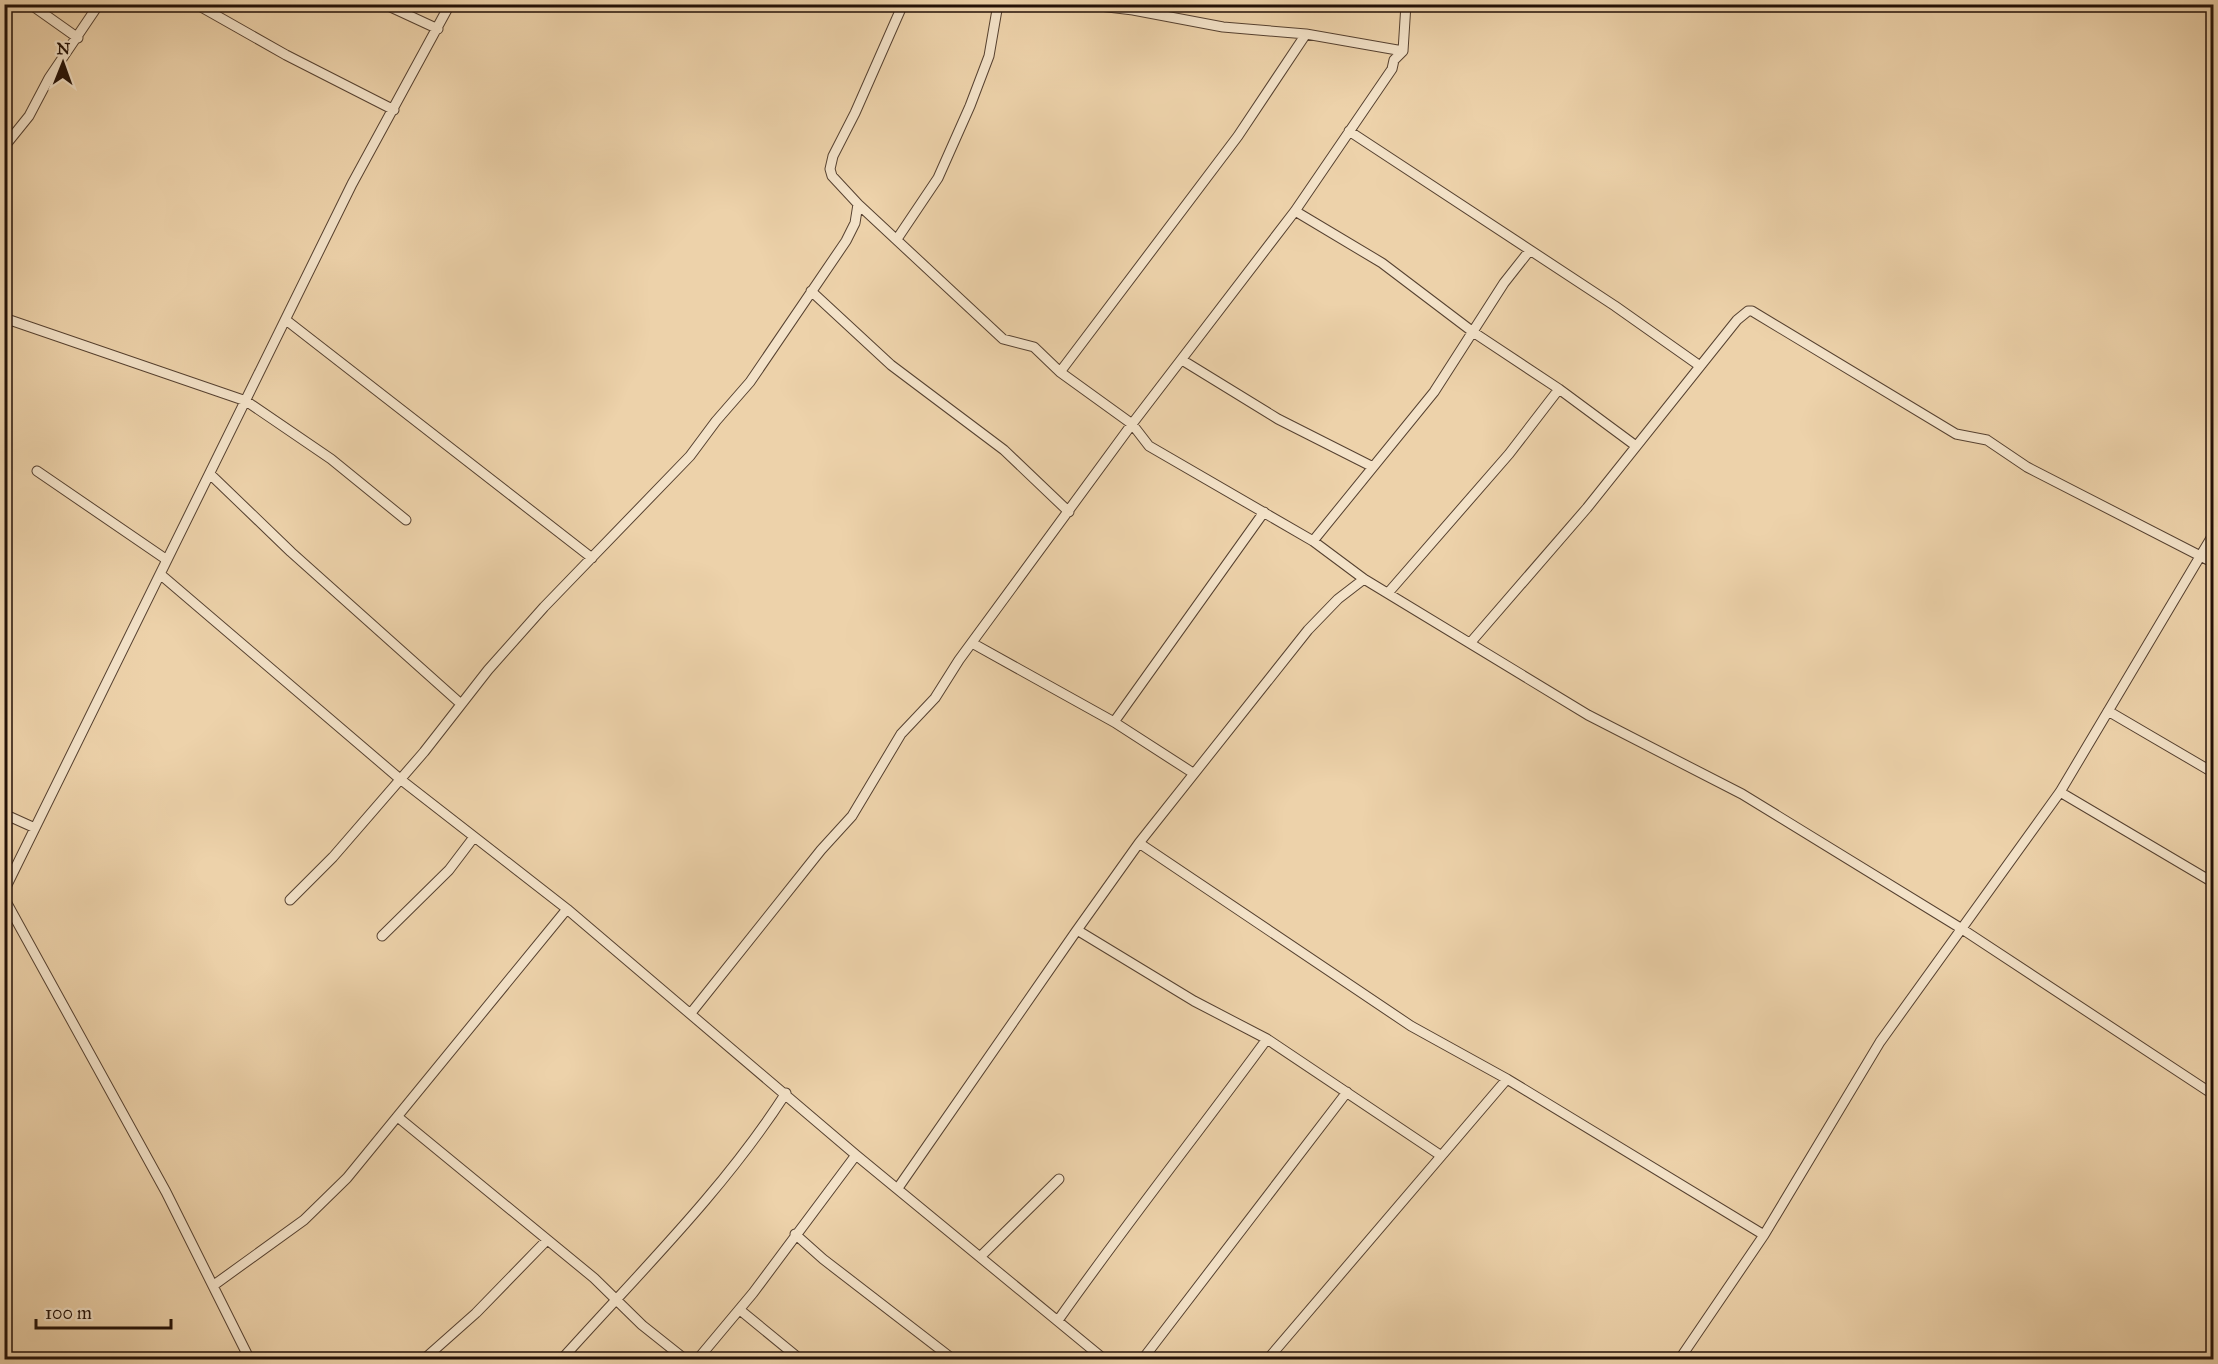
<svg xmlns="http://www.w3.org/2000/svg" width="2218" height="1364" viewBox="0 0 2218 1364" font-family="'IM FELL Great Primer',serif">
	<style>
		.lines { fill: none; stroke-linecap: round; stroke-linejoin: round }
		.street-casing { stroke: #564130; stroke-width: 11 }
		.street { stroke: #f3e2c8; stroke-width: 9 }
	</style>
	<rect width="100%" height="100%" fill="#edd2aa"/>
	<filter id="stains"><feTurbulence type="fractalNoise" baseFrequency=".00333" numOctaves="4"/><feColorMatrix values="0 0 0 0 .2 0 0 0 0 .09 0 0 0 0 .02 0 0 0 .5 -.17"/></filter>
	<radialGradient id="worn" r=".72"><stop offset=".6" stop-color="#630" stop-opacity="0"/><stop offset="1" stop-color="#630" stop-opacity=".3"/></radialGradient>
	<g class="lines">
		<g class="street-casing">
			<path id="street" d="M 30,4 L 78,38
				M 196,4 L 286,55 L 394,110
				M 384,4 L 438,29
				M 903,4 L 855,113 L 833,156 L 830,169 L 832,176 L 858,204 L 1003,339 L 1034,347 L 1060,372 L 1132,424 L 1149,446 L 1313,541 L 1364,579 L 1588,715 L 1742,794 L 1962,929 L 2214,1095
				M 1083,4 L 1133,10 L 1223,27 L 1306,34 L 1403,51
				M 1349,131 L 1615,306 L 1700,366
				M 4,147 L 29,116 L 49,78 L 99,4
				M 1295,211 L 1382,263 L 1473,332 L 1559,389 L 1636,446
				M 897,239 L 938,178 L 970,106 L 989,56 L 998,4
				M 811,291 L 891,365 L 1004,450 L 1069,512
				M 4,318 L 246,401 L 331,459 L 406,520
				M 286,320 L 592,558
				M 1182,360 L 1278,419 L 1373,467
				M 1060,372 L 1238,136 L 1306,34
				M 37,471 L 167,560
				M 210,474 L 291,552 L 461,704
				M 1313,541 L 1434,392 L 1504,283 L 1530,250
				M 160,574 L 400,779 L 567,909 L 856,1155 L 1105,1360
				M 1364,579 L 1338,599 L 1308,630 L 1139,843 L 1077,930 L 1194,1001 L 1267,1039 L 1440,1155
				M 1388,593 L 1509,454 L 1559,389
				M 1471,642 L 1587,508 L 1737,320 L 1748,311 L 1752,311 L 1956,434 L 1987,440 L 2027,467 L 2214,563
				M 972,643 L 1114,722 L 1193,773
				M 2108,711 L 2214,773
				M 1114,722 L 1264,512
				M 2060,792 L 2214,883
				M 4,814 L 35,828
				M 1139,843 L 1411,1026 L 1507,1079
				M 4,891 L 352,184 L 450,4
				M 4,898 L 166,1192 L 250,1360
				M 290,900 L 333,857 L 424,752 L 488,670 L 544,607 L 690,456 L 716,421 L 750,382 L 846,241 L 855,223 L 858,204
				M 382,936 L 449,870 L 474,837
				M 691,1013 L 821,850 L 852,816 L 901,734 L 935,698 L 959,660 L 1132,424 L 1295,211 L 1392,69 L 1394,60 L 1403,51 L 1406,4
				M 399,1118 L 594,1278 L 642,1325 L 686,1360
				M 898,1188 L 1077,930
				M 795,1234 L 823,1259 L 954,1360
				M 981,1256 L 1059,1179
				M 214,1285 L 304,1220 L 347,1178 L 567,909
				M 740,1310 L 801,1360
				M 1059,1319 C 1126,1224 1198,1133 1267,1039
				M 423,1360 L 476,1313 L 547,1240
				M 561,1360 C 639,1273 723,1191 786,1093
				M 697,1360 L 753,1293 L 856,1155
				M 1142,1360 L 1347,1092
				M 1267,1360 L 1507,1079 L 1764,1235
				M 1679,1360 L 1764,1235 L 1880,1042 L 2060,792 L 2214,533"/>
		</g>
		<use href="#street" class="street"/>
	</g>
	<rect width="2218" height="1364" fill="none" stroke="#edd2aa" stroke-width="24"/>
	<rect x="6" y="6" width="2206" height="1352" fill="none" stroke="#231107" stroke-width="3"/>
	<rect x="12" y="12" width="2194" height="1340" fill="none" stroke="#231107" stroke-width="1.5"/>
	<g transform="translate(63 63) rotate(1)" stroke="#f3e2c8" stroke-width="4.5" paint-order="stroke">
	<path d="M0-4.5L10 22L0 15L-10 22Z" fill="#231107"/>
	<text y="-9" font-size="16" font-weight="bold" text-anchor="middle" fill="#231107">N</text>
	</g>
	<path d="M36 1319v9h135v-9" fill="none" stroke="#231107" stroke-width="3"/>
	<text x="45" y="1319" font-size="18" fill="#231107" stroke="#f3e2c8" stroke-width="4.5" paint-order="stroke">100 m</text>
	<rect width="100%" height="100%" filter="url(#stains)"/>
	<rect width="100%" height="100%" fill="url(#worn)"/>
</svg>
